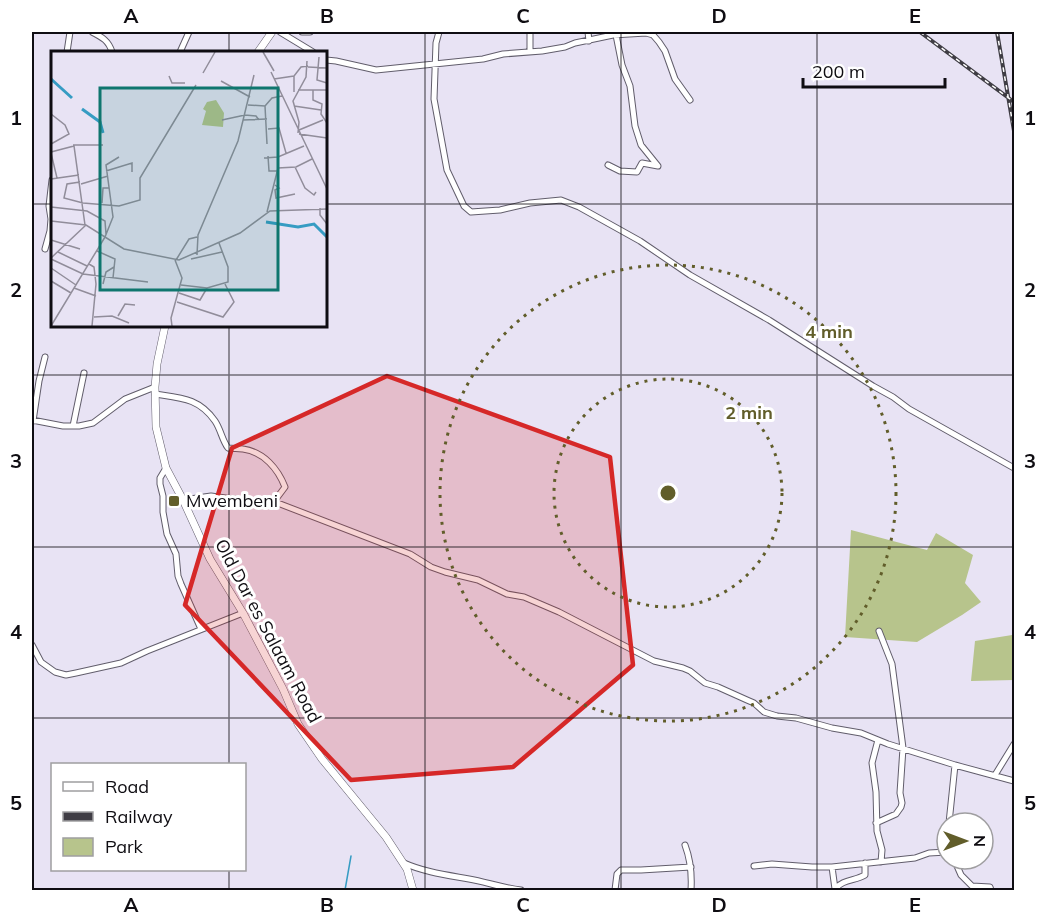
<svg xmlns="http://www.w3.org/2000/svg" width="1046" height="922" viewBox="0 0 1046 922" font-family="Mulish,sans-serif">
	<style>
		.green { fill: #b7c48c }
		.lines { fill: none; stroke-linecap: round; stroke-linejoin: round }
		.stream { stroke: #369cc3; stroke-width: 1.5 }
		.minor-casing { stroke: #615d6b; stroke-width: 7 }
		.tertiary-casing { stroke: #615d6b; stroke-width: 8 }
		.minor { stroke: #fff; stroke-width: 5 }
		.tertiary { stroke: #fff; stroke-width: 7 }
		.rail-casing { stroke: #3f3d44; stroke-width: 4 }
		.rail { stroke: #fff; stroke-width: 1.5; stroke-dasharray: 4.5; stroke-linecap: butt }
		.marked { fill: #d62828; fill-opacity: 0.2; stroke: #d62828; stroke-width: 4.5; stroke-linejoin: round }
		.grid { fill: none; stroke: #0f0d12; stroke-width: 1.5; stroke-opacity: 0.55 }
		.ring { fill: none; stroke: #615d2a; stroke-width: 3; stroke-dasharray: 3 6 }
		.poi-dot { fill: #615d2a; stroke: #fff; stroke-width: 2 }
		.labels { text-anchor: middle; stroke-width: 6; stroke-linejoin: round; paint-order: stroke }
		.poi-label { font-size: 18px; fill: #0f0d12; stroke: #fff; text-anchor: start }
		.street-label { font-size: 18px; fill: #0f0d12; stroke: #fff }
		.inset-river { fill: none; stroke: #369cc3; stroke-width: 3 }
		.inset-road { fill: none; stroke: #918d9a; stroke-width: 1.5 }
		.view { fill: #0f766e; fill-opacity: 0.15; stroke: #0f766e; stroke-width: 3 }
		.inset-edge { fill: none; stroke: #0f0d12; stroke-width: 3 }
		.centre { fill: #615d2a; stroke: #fff; stroke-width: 3 }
		.ring-label { font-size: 18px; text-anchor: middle; font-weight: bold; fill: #615d2a; stroke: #fff; stroke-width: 6; stroke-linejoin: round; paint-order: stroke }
		.neatline { fill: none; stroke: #0f0d12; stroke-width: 2 }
		.grid-label { font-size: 20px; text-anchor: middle; font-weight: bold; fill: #0f0d12 }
	</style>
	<rect width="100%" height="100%" fill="#e8e3f4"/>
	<path class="green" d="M 851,530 L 927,550 L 936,533 L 973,555 L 965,583 L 981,602 L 962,615 L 917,642 L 845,637 Z
		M 1012,635 L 1014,659 L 1014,680 L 971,681 L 975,641 Z"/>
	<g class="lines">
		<path class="stream" d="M 345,890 L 351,856"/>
		<g class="minor-casing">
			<path id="minor" d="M 92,32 C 102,37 109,41 112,52
				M 280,32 L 313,52
				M 302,32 L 310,32
				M 439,32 L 436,43 L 434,99 L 447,170 L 464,206 L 471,212 L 500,210 L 530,203 L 561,200 L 579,207 L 640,241 L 690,275 L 769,320 L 873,386 L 893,397 L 909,409 L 1014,468
				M 530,32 L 530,51
				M 588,32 L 589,41
				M 67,52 L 70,32
				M 180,52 L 189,32
				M 326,60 L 336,61 L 376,70 L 483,59 L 503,54 L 542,51 L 565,47 L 575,43 L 613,35 L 646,33 L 653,35 L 659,42 L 665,51 L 675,79 L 690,100
				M 608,165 L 620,171 L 637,172 L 642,163 L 658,166 L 641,145 L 635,126 L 630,86 L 622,65 L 616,35
				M 45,249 L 50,231 L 51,219 L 49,206 L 52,180
				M 155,394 C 181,398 199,398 215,421 C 221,430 222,440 228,448 C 233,449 238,448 243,449 C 264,452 278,469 285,487 L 276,499 L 275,502
				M 32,420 L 63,426 L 79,426 L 93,423 L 125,399 L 155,387
				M 33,421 L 39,381 L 45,357
				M 73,426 L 84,373
				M 166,468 L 160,478 L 160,484 L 163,496 L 163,512 L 167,534 L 176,554 L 178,576 L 181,584 L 201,629
				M 183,500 L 211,496 L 233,499 L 275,502 L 410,554 L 431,567 L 445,572 L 478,580 L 507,594 L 524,597 L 559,612 L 654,661 L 683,668 L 690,671 L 705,683 L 718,687 L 747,700 L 754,703 L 764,712 L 777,716 L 796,718 L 832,728 L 861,733 L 888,744 L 955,765 L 1014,781
				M 32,645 L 41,662 L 55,672 L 66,675 L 76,673 L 121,663 L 147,651 L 243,613
				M 878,740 L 872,763 L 876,792 L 877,831 L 882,850 L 881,862
				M 995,775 L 1014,744
				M 876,823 L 896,814 L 901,807 L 902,803 L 900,793 L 903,748 L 892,664 L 879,631
				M 949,823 L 955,765
				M 685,845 C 691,861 692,874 691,890
				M 954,859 L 961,875 L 972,886 L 990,887 L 991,890
				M 404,863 C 424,872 447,875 469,879 C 486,882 503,888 521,890
				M 754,866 L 772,864 L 812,867 L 832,867 L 915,858 L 929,853 L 947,852
				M 832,867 L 835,889
				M 835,889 C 843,879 855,881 865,875 L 865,863
				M 615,890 L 617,874 L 621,870 L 641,870 L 691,867"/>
		</g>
		<g class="tertiary-casing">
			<path id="tertiary" d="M 258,52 L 272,32
				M 165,326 L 157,364 L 155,387 L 156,427 L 166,468 L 183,500 L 210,559 L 243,613 L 283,689 L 298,724 L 322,759 L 386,837 L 407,869 L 413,890"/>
		</g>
		<use href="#minor" class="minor"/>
		<use href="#tertiary" class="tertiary"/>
		<g class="rail-casing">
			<path id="rail" d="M 920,32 L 1014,102
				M 997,32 L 1014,131"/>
		</g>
		<use href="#rail" class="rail"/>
	</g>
	<path class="marked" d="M 387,376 L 610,457 L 633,665 L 513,767 L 351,780 L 185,605 L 232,448 Z"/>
	<path class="grid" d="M 229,32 L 229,52M 425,32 L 425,890M 621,32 L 621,890M 817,32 L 817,890M 32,204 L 52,204M 326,204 L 1014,204M 229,326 L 229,764M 32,375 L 1014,375M 32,547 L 1014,547M 32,718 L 1014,718M 229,870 L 229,890"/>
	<g class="ring">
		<circle cx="668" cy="493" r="114"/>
		<circle cx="668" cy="493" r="228"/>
	</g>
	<rect class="poi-dot" x="168" y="495" width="12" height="12" rx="3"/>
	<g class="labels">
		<g class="poi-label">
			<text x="186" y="507">Mwembeni</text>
		</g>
		<g class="street-label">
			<text transform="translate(268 631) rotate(62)" y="6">Old Dar es Salaam Road</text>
		</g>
	</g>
	<g transform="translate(51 51)">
		<rect width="276" height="276" fill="#e8e3f4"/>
		<path d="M 165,49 L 173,62 L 172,76 L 151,74 L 155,60 L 152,58 L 156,51 Z" fill="#b7c48c"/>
		<path class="inset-river" d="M 0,28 L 21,47M 31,58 L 49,71 L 52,82M 215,171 L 247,176 L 263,173 L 276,186"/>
		<path class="inset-road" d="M 212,1 L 223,20M 268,6 L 266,29 L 276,32M 257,16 L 276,17M 220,21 L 276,138M 152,22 L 164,1M 118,25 L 121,32 L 134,32M 223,28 L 243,25M 170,30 L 199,46M 247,39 L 276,39M 262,39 L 262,49 L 271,53 L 270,63 L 276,72M 243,41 L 243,25 L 250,16 L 257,15M 197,54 L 214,55 L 221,47 L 231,45M 214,55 L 216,93M 243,55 L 270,59M 0,63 L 14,74 L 18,83 L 0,93M 171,69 L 194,64 L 205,65 L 208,69M 192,69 L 216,68M 217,78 L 228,77 L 235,102M 248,79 L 272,69M 247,82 L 248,71 L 242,50 L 255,26 L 256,10M 248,83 L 276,87M 22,94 L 52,94M 0,101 L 23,95 L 34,174M 0,102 L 6,127M 217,105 L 218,120 L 226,120M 213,107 L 227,106 L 253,95M 244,116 L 254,137 L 263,144 L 265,141M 55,120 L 81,112 L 81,121M 0,128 L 28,124M 29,131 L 16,133 L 13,147 L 32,152M 30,133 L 57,125M 224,134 L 228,137 L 224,139 L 225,147 L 244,143M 32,152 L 68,155 L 89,149 L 89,127 L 145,34M 51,152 L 52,137 L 58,137M 0,156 L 36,160 L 54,170 L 55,183M 269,157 L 269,164 L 276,173M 216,161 L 227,117 L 245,116 L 261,108M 0,170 L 35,174 L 73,198 L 128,209 L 189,182 L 219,160 L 276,158M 54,186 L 62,166 L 55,114 L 68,106M 0,189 L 29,198M 46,200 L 64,208 L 62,227M 7,201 L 36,215M 146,204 L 147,184 L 187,90 L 203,24M 0,207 L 35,174M 0,208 L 32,223 L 97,231M 140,208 L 171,201M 125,209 L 138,188 L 146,186M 38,213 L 43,216 L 45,233 L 41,275M 0,217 L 25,234M 0,230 L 20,242M 52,233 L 55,221 L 63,216M 130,234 L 156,237 L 177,231 L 177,216 L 168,192M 23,237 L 45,245M 128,242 L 149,249 L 156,237M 126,251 L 172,266 L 183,251 L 174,233M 67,265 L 74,253 L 84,254M 43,266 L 61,265 L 78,272M 0,275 L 54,186M 121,275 L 120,267 L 131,227 L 124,209"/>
		<path class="view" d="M 49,37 L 227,37 L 227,239 L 49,239 Z"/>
		<rect width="276" height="276" class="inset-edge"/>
	</g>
	<circle cx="668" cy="493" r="9" class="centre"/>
	<g class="ring-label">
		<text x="829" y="338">4 min</text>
		<text x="749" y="419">2 min</text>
	</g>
	<rect width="1046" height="922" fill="none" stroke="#ffffff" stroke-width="66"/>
	<rect x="51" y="763" width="195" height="108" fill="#ffffff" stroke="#9f9ea0" stroke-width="1.5"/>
	<rect x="63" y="782" width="30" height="9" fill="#ffffff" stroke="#9f9ea0" stroke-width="1.5"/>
	<text x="105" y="793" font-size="18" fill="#0f0d12">Road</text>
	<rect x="63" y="812" width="30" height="9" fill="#3f3d44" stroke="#9f9ea0" stroke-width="1.5"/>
	<text x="105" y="823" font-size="18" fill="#0f0d12">Railway</text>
	<rect x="63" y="838" width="30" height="18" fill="#b7c48c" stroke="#9f9ea0" stroke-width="1.5"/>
	<text x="105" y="853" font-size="18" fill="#0f0d12">Park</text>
	<g transform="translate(965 841) rotate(90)"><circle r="28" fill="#ffffff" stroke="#9f9ea0" stroke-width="1.5"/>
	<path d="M0-4.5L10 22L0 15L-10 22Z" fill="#615d2a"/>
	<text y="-9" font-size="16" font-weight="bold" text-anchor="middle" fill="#0f0d12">N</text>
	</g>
	<path d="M803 78v9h142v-9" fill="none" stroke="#0f0d12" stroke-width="3"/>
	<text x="812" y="78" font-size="18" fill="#0f0d12" stroke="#ffffff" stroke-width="4.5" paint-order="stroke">200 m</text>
	<rect x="33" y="33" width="980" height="856" class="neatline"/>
	<g class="grid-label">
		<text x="131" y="23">A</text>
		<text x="327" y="23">B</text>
		<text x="523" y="23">C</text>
		<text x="719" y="23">D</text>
		<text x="915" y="23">E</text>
		<text x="16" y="125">1</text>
		<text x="1030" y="125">1</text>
		<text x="16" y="297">2</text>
		<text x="1030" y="297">2</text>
		<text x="16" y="468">3</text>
		<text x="1030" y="468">3</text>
		<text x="16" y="639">4</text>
		<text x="1030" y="639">4</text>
		<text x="16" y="810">5</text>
		<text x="1030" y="810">5</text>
		<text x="131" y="912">A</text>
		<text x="327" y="912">B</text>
		<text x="523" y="912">C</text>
		<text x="719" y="912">D</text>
		<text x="915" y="912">E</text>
	</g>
</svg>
